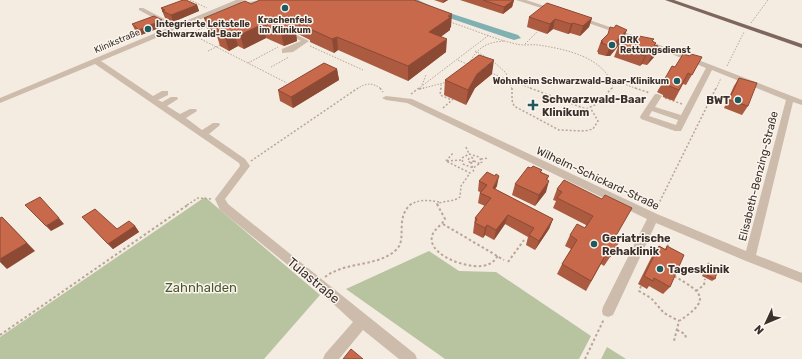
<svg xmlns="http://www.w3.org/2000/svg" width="802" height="359" viewBox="0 0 802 359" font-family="Rubik,sans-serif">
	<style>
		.green { fill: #b8c4a0 }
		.water { fill: #7fb0b2 }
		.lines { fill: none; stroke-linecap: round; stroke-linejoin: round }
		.path-far2 { stroke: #b9a596; stroke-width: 1; stroke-dasharray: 1.5 1.5; stroke-linecap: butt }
		.path-far1 { stroke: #b9a596; stroke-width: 1.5; stroke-dasharray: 2 2; stroke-linecap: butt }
		.path { stroke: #b9a596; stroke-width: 2; stroke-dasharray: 2.5 2.5; stroke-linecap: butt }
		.minor { fill: #cdbbac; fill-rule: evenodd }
		.major { fill: #7d675c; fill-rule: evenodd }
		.wall { fill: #ac5a40 }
		.shaded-wall { fill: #8c4a34 }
		.building { fill: #c8694b; stroke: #8c4a34 }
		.poi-dot { fill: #1f5a5e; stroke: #fbf5ee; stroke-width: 1.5 }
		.labels { text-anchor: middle; stroke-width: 3; stroke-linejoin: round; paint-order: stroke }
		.far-poi-label { font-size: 9px; font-weight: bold; fill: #3b302b; stroke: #fbf5ee; text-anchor: start }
		.far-street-label { font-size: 9px; fill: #3b302b; stroke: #fbf5ee }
		.poi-label { font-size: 11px; font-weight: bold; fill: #3b302b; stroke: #fbf5ee; text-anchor: start }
		.street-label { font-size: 11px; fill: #3b302b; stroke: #fbf5ee }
		.near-street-label { font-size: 13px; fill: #3b302b; stroke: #fbf5ee }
		.near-park-label { font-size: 13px; fill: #4a5a2e; stroke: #fbf5ee }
	</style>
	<rect width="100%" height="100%" fill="#f4ebe1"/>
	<path class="green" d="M 205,197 L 320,295 L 264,359 L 0,359 L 0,337 Z
		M 429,251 L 459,271 L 496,272 L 591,336 L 579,359 L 445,359 L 346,289 Z
		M 607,347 L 626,359 L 601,359 Z"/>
	<path class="water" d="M 397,0 L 418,0 L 437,9 L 518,35 L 521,38 L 514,40 Z"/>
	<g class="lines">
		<path class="path-far2" d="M 190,0 L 207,8
			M 450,22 C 472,29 494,39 516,44 C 523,46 531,44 538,45 C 565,49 605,57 613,87 L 612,89
			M 751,23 L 768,0
			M 185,31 L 287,83
			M 182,37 L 207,26
			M 525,44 L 537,32
			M 310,46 L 363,70
			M 208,51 L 220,45
			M 475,51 L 486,57
			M 458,60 L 469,65
			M 493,61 L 506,73 L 512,89
			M 248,63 L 278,47
			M 469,63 C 478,47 487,42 505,41
			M 727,66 L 744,32
			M 271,67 L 289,57
			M 491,73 L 533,89
			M 612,80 L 638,89
			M 422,85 L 426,75
			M 357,89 C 365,83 373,82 381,89
			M 418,89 L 489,35
			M 420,89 L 447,82
			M 441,89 L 441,84
			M 716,89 L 721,78"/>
		<path class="path-far1" d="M 380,88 L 383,92
			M 441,88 L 440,95 L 452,100 L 453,99
			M 512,88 L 512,100 L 514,106 L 559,130 L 585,131 L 593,129 L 598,121 L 591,109
			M 530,88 L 586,109 L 597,104 L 612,88
			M 635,88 L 650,93
			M 419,89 L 424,88
			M 411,94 L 419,88
			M 665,98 L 682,104
			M 443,108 L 452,100
			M 466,147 L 469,154
			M 469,154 L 479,157 L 482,162 L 473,168 L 463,164 L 462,158 Z
			M468.5 160a2.5 2.5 0 1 1 5 0a2.5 2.5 0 1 1-5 0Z
			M 481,159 L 488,158
			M 251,161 L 358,88
			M 446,161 L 454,152
			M 447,161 L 462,160
			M 474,161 L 481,164
			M 471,162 L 474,173
			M 187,205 L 198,198 L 212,199
			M 410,205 C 419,199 429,200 439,202
			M 438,205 L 437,204 C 445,200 454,202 460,197 L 461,186 L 470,173 L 446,161
			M 658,205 L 716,88"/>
		<path class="path" d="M 437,204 L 445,219 C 442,225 434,229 432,236 C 427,257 475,272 489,264 C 493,263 495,259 498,256
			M 656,209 L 658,204
			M 443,224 L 504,260
			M 667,247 L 670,242
			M 508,262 L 524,240
			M 674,276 C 704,293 711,300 679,321 L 674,341
			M 325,277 C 346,261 378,267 396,250 C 408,239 394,219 411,204
			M 641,286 L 639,291 L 651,298 L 664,313 L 679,321
			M 696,291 L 704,285 L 705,279
			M 677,330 L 685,334 L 686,338
			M 0,335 L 189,204
			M 585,359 L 604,319"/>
		<path class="minor" d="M 236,0 L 244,0 L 241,2 C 249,3 255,0 263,0 L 248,7 L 237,4 L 101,61 L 153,96 L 162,91 L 168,91 L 168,95 L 158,100 L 162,102 L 171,97 L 177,97 L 178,99 L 167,106 L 180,114 L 190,109 L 196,109 L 197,111 L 186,118 L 202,130 L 213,123 L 219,123 L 220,125 L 209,134 L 245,159 L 250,166 L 225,199 L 228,204 L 415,354 L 417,359 L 399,359 L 363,330 L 339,359 L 323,359 L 325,354 L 353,322 L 315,287 L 220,210 L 215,199 L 240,166 L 239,163 L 95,64 L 0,103 L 0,98 L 170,27 L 139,10 L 139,8 L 143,8 L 176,25 Z
			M 516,0 L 526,0 L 557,10 L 554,12 Z
			M 577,17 L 581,17 L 641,38 L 802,100 L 802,105 L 793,102 L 756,255 L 802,273 L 802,283 L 746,261 L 656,223 L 613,315 L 608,317 L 603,315 L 602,311 L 603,307 L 647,219 L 407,103 L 386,100 L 382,98 L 386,96 L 412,99 L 657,214 L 746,251 L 786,100 L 712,70 L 681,131 L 675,131 L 641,119 L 640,117 L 641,115 L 655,94 L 658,94 L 662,96 L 655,107 L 681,115 L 706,68 L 637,40 L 577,19 ZM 652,111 L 678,120 L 676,125 L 649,116 Z
			M 287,32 L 291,32 L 309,41 L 293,52 L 282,53 L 282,49 L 301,41 L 287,34 Z"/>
		<path class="major" d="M 665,0 L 674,0 L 802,44 L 802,48 Z"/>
	</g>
	<path class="wall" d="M 434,0 L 448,0 L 443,3 Z
		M 460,0 L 514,0 L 512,7 L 503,14 Z
		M 251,4 L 451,27 L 450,28 L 450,30 L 441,36 L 446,52 L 408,81 L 338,50 L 334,53 L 310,42 L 310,40 L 296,33 L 297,41 L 284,46 L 266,38 L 244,49 L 238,46 L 229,51 L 220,46 L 217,36 L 208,32 L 204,18 Z
		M 197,5 L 199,11 L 173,22 L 165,18 L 161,8 Z
		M 529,17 L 592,18 L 589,27 L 580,36 L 570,33 L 568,34 L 553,29 L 547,34 L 527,27 Z
		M 132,24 L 164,26 L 141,35 L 135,30 Z
		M 623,40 L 610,56 L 606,56 L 598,54 L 598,52 L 597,52 L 601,41 Z
		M 653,42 L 655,45 L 658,46 L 654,57 L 647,65 L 642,64 L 640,66 L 614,57 L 618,47 Z
		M 690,56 L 702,57 L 686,85 L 683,84 L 674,101 L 663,97 L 663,95 L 657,92 L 663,82 L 675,67 Z
		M 337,69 L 339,80 L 293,108 L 280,101 L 278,90 Z
		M 492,74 L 475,88 L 466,105 L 444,95 L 445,80 Z
		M 739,78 L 748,106 L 742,115 L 724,108 L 734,86 Z
		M 542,170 L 541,172 L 549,176 L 547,180 L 546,192 L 535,206 L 512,195 L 515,184 Z
		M 564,180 L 613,241 L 610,257 L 604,266 L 601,264 L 586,291 L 557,274 L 562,264 L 571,249 L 565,246 L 570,235 L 585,228 L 586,225 L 553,208 L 556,201 L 553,200 L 557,189 Z
		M 479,181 L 497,186 L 495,189 L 553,219 L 549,229 L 535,250 L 526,245 L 528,237 L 505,224 L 494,240 L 485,235 L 483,238 L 473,233 L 475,218 L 485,206 L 478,203 L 480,192 L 478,191 Z
		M 82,217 L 117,229 L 135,226 L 139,232 L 113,249 Z
		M 659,246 L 665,249 L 667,246 L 670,287 L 663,294 L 649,286 L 647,289 L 638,284 L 653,254 Z
		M 708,263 L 715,279 L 712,281 L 702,276 L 706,266 Z"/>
	<path class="shaded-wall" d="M 444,0 L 448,0 L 443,3 Z
		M 514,0 L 512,7 L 503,14 L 504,7 Z
		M 197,5 L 199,11 L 173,22 L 171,15 Z
		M 452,14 L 451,27 L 450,28 L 450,30 L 429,46 L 429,32 Z
		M 283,18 L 286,31 L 295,27 L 297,41 L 284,46 L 281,33 Z
		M 592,18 L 589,27 L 580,36 L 583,26 Z
		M 555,19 L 553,29 L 547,34 L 550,24 Z
		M 162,20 L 164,26 L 141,35 L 139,30 Z
		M 573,23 L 570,33 L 568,34 L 571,24 Z
		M 263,24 L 266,38 L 244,49 L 240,35 Z
		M 627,30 L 623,40 L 610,56 L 606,56 L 610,46 Z
		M 234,33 L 238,46 L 229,51 L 225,37 Z
		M 337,37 L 338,50 L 334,53 L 332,39 Z
		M 447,39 L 446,52 L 408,81 L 408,66 Z
		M 658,46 L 654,57 L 647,65 L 652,55 Z
		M 647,54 L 642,64 L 640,66 L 645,56 Z
		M 494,60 L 492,74 L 475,88 L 466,105 L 468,90 L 477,74 Z
		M 337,69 L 339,80 L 293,108 L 291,97 Z
		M 499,176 L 497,186 L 490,198 L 493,188 Z
		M 549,181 L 546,192 L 535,206 L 539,195 Z
		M 508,215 L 505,224 L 494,240 L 496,230 Z
		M 2,217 L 35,251 L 7,269 L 0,262 Z
		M 59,218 L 64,224 L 51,231 L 46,226 Z
		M 553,219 L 549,229 L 535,250 L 539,241 Z
		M 487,225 L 485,235 L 483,238 L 485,228 Z
		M 135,226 L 139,232 L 113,249 L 108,244 Z"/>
	<path class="building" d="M 183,0 L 186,0 L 197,5 L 171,15 L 162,11 L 165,10 L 161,8 Z
		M 260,0 L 414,0 L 452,14 L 448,16 L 451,17 L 429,32 L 447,39 L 408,66 L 337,37 L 332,39 L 308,28 L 307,26 L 289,17 L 283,18 L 283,20 L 295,27 L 281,33 L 263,24 L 240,35 L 234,33 L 225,37 L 216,32 L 225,28 L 204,18 L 245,1 L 251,4 Z
		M 483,0 L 514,0 L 504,7 Z
		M 547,3 L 592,18 L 583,26 L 573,23 L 571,24 L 555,19 L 550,24 L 529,17 Z
		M 154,16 L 162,20 L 139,30 L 132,24 Z
		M 616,25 L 627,30 L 613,45 L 610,46 L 601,43 L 603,42 L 601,41 L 608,34 L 610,27 L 614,28 Z
		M 639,36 L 654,39 L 652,41 L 656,43 L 654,45 L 658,46 L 652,55 L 647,54 L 645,56 L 618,47 Z
		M 683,54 L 690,56 L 691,54 L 702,57 L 692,75 L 688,73 L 679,90 L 669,86 L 668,84 L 663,82 L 672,66 L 675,67 Z
		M 479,55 L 494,60 L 477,74 L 468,90 L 445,80 Z
		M 324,63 L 337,69 L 291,97 L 278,90 Z
		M 739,78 L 757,83 L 748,106 L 729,100 Z
		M 533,166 L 542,170 L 540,172 L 549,176 L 546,179 L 549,181 L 539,195 L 515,184 L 528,167 L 531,168 Z
		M 487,172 L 495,176 L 496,174 L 499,176 L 493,188 L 553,219 L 539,241 L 529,235 L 534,228 L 508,215 L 496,230 L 487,225 L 485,228 L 475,223 L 477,219 L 475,218 L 491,198 L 480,193 L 487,185 L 479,181 Z
		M 564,180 L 602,199 L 605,195 L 632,208 L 613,241 L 618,243 L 610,257 L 606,254 L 591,281 L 562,264 L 577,240 L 570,235 L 577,224 L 585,228 L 593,216 L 557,198 L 562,192 L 557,189 Z
		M 40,197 L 59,218 L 46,226 L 25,205 Z
		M 95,209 L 117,229 L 129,221 L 135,226 L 108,244 L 82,217 Z
		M 2,217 L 27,243 L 0,259 L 0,218 Z
		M 659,246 L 666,250 L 667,246 L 684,255 L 670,287 L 654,278 L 653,281 L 644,276 Z
		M 708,263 L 718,268 L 715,279 L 705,274 Z
		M 351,349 L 363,359 L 343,359 Z"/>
	<g class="poi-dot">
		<circle cx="285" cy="8" r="4"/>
		<circle cx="148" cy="29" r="4"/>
		<circle cx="612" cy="45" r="4"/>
		<circle cx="677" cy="81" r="4"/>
		<circle cx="738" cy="100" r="4"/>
		<path d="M531 99h4v4h4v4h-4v4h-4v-4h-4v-4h4z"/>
		<circle cx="594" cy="244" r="4"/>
		<circle cx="660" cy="269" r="4"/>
	</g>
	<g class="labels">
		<g class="far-poi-label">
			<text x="285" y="23" text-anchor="middle">Krachenfels<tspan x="285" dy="10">im Klinikum</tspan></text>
			<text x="156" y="27">Integrierte Leitstelle<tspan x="156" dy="10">Schwarzwald-Baar</tspan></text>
			<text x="620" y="43">DRK<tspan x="620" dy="10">Rettungsdienst</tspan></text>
			<text x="669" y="84" text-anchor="end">Wohnheim Schwarzwald-Baar-Klinikum</text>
		</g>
		<g class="far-street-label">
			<text transform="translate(117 41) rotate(-23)" y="3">Klinikstraße</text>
		</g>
		<g class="poi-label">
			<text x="542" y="103">Schwarzwald-Baar<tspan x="542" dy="13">Klinikum</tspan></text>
			<text x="730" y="104" text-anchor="end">BWT</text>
			<text x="602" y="242">Geriatrische<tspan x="602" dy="13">Rehaklinik</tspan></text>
			<text x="668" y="273">Tagesklinik</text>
		</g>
		<g class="street-label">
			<text transform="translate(758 176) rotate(-76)" y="4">Elisabeth-Benzing-Straße</text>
			<text transform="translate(598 178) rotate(25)" y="4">Wilhelm-Schickard-Straße</text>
		</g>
		<g class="near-street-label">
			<text transform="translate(314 280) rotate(40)" y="5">Tulastraße</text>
		</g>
		<g class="near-park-label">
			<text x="201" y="292">Zahnhalden</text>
		</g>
	</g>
	<g transform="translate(766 323) rotate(226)" stroke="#fbf5ee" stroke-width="3" paint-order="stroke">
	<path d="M0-3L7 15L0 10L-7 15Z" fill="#3b302b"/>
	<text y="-6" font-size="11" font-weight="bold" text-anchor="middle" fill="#3b302b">N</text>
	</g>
</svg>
